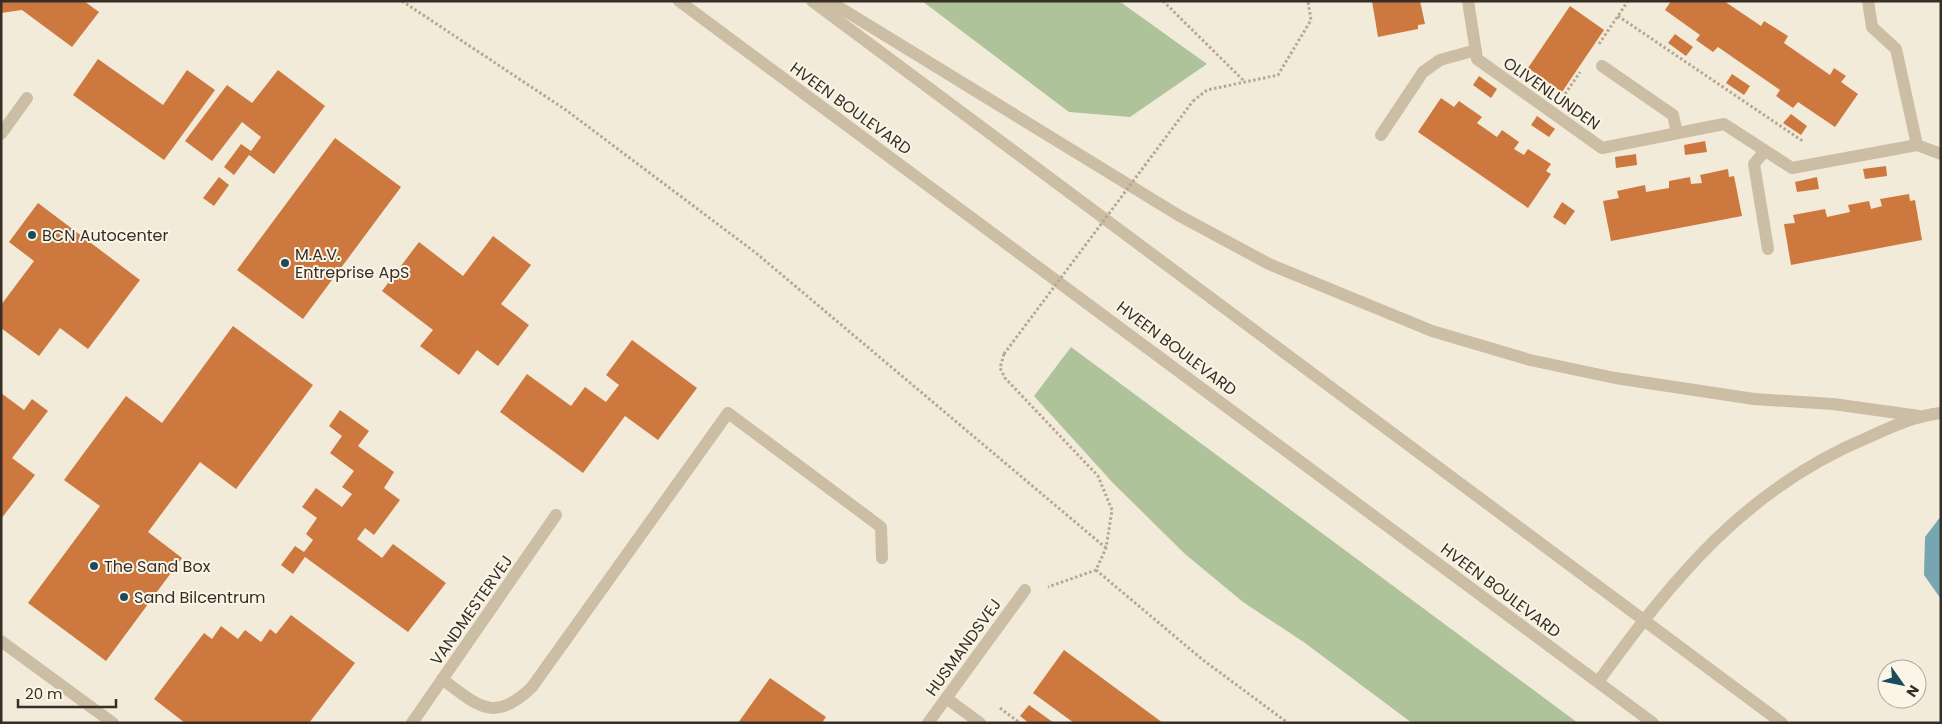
<svg xmlns="http://www.w3.org/2000/svg" width="1942" height="724" viewBox="0 0 1942 724" font-family="Poppins,sans-serif">
	<style>
		.green { fill: #aec399 }
		.water { fill: #77a6b2 }
		.building { fill: #cd783e }
		.lines { fill: none; stroke-linecap: round; stroke-linejoin: round }
		.path { stroke: #b8a78f; stroke-width: 3; stroke-dasharray: 2.5 2.5; stroke-linecap: butt }
		.service { stroke: #ccbda5; stroke-width: 12 }
		.minor { stroke: #ccbda5; stroke-width: 12 }
		.tertiary { stroke: #ccbda5; stroke-width: 12 }
		.path-bridge { stroke: #b8a78f; stroke-width: 3; stroke-dasharray: 2.5 2.5; stroke-linecap: butt }
		.poi-dot { fill: #1a4c5b; stroke: #faf5e7; stroke-width: 2 }
		.labels { text-anchor: middle; stroke-width: 4; stroke-linejoin: round; paint-order: stroke }
		.street-label { font-size: 16px; fill: #372f27; stroke: #faf5e7 }
		.poi-label { font-size: 16px; fill: #372f27; stroke: #faf5e7; text-anchor: start }
	</style>
	<rect width="100%" height="100%" fill="#f3ebda"/>
	<path class="green" d="M 922,1 L 1119,1 L 1207,64 L 1130,117 L 1069,112 Z
		M 1071,347 L 1578,723 L 1412,723 L 1305,643 L 1243,602 L 1185,554 L 1113,483 L 1034,396 Z"/>
	<path class="water" d="M 1941,516 L 1941,599 L 1924,575 L 1925,537 Z"/>
	<path class="building" d="M 1,1 L 84,1 L 99,12 L 72,47 L 22,10 L 1,13 Z
		M 1372,1 L 1420,1 L 1425,24 L 1418,25 L 1418,29 L 1378,37 Z
		M 1671,1 L 1724,1 L 1761,26 L 1764,21 L 1788,36 L 1784,43 L 1830,75 L 1834,68 L 1846,76 L 1841,82 L 1858,94 L 1835,127 L 1798,102 L 1793,108 L 1776,96 L 1780,90 L 1718,47 L 1713,52 L 1696,40 L 1700,35 L 1665,10 Z
		M 1570,6 L 1604,30 L 1562,92 L 1528,68 Z
		M 1675,34 L 1693,47 L 1686,56 L 1668,43 Z
		M 98,59 L 163,105 L 187,70 L 215,90 L 164,160 L 73,95 Z
		M 278,70 L 325,106 L 274,174 L 249,155 L 234,175 L 224,167 L 241,144 L 251,151 L 261,137 L 242,122 L 212,161 L 185,141 L 227,85 L 252,103 Z
		M 1732,74 L 1750,86 L 1744,95 L 1726,83 Z
		M 1479,76 L 1497,89 L 1491,98 L 1473,85 Z
		M 1441,98 L 1454,107 L 1459,101 L 1482,117 L 1477,123 L 1497,137 L 1502,130 L 1519,142 L 1514,149 L 1524,155 L 1528,149 L 1551,164 L 1546,171 L 1551,174 L 1528,208 L 1418,132 Z
		M 1791,114 L 1807,126 L 1801,135 L 1783,123 Z
		M 1537,116 L 1555,129 L 1549,137 L 1531,125 Z
		M 335,138 L 401,187 L 303,319 L 237,270 Z
		M 1705,141 L 1707,152 L 1685,155 L 1684,145 Z
		M 1636,154 L 1637,165 L 1616,168 L 1615,157 Z
		M 1886,166 L 1887,176 L 1865,179 L 1863,169 Z
		M 1728,169 L 1729,177 L 1734,176 L 1742,216 L 1611,241 L 1603,201 L 1619,198 L 1617,191 L 1645,185 L 1646,192 L 1669,188 L 1669,181 L 1690,177 L 1691,184 L 1702,183 L 1700,175 Z
		M 219,177 L 229,185 L 214,206 L 203,198 Z
		M 1817,177 L 1819,189 L 1797,192 L 1795,182 Z
		M 1909,194 L 1910,201 L 1915,200 L 1922,240 L 1791,265 L 1784,224 L 1795,223 L 1793,215 L 1825,209 L 1827,217 L 1850,212 L 1848,205 L 1869,201 L 1871,209 L 1882,206 L 1880,199 Z
		M 1562,202 L 1575,211 L 1565,225 L 1553,217 Z
		M 38,203 L 140,280 L 88,349 L 60,328 L 39,356 L 1,328 L 1,305 L 34,261 L 9,242 Z
		M 493,236 L 531,265 L 501,304 L 529,325 L 498,366 L 477,350 L 459,375 L 420,346 L 433,330 L 382,291 L 419,242 L 463,276 Z
		M 233,326 L 313,385 L 236,489 L 200,462 L 148,532 L 182,558 L 106,661 L 28,603 L 100,506 L 64,480 L 126,396 L 162,423 Z
		M 632,340 L 697,388 L 658,440 L 625,416 L 583,473 L 500,412 L 527,374 L 571,406 L 585,387 L 606,402 L 619,385 L 606,375 Z
		M 1,393 L 24,410 L 32,399 L 48,411 L 12,458 L 35,475 L 1,519 Z
		M 340,410 L 369,431 L 358,446 L 394,472 L 384,488 L 400,500 L 374,535 L 365,528 L 357,539 L 382,558 L 393,544 L 446,583 L 408,632 L 305,557 L 293,574 L 281,565 L 295,546 L 304,552 L 313,540 L 306,534 L 317,518 L 302,507 L 316,488 L 342,507 L 352,494 L 342,487 L 354,471 L 330,453 L 342,436 L 329,426 Z
		M 291,615 L 355,663 L 309,723 L 185,723 L 154,699 L 204,633 L 212,639 L 221,626 L 238,639 L 245,630 L 261,642 L 270,629 L 276,634 Z
		M 1064,650 L 1163,723 L 1074,723 L 1033,693 Z
		M 770,678 L 826,717 L 822,723 L 738,723 Z
		M 1029,705 L 1054,723 L 1029,723 L 1020,716 Z"/>
	<g class="lines">
		<path class="path" d="M 402,1 L 566,110 L 756,253 L 1106,548
			M 1163,1 L 1244,81
			M 1618,16 L 1804,142
			M 1599,44 L 1628,1
			M 1565,94 L 1580,72
			M 1193,101 L 1207,90 L 1278,75 L 1311,20 L 1308,1
			M 1004,354 L 1000,368 L 1005,378 L 1098,476 L 1112,510 L 1106,548 L 1096,570 L 1048,587
			M 1096,570 L 1203,660 L 1288,723
			M 1000,708 L 1020,723"/>
		<path class="service" d="M 442,679 C 478,706 494,724 532,687 L 728,413 L 881,527 L 882,558"/>
		<path class="minor" d="M 1468,1 L 1477,59 L 1602,148 L 1724,124 L 1792,168 L 1917,145 L 1941,154
			M 1868,1 L 1872,27 L 1896,49 L 1917,145
			M 1602,66 L 1673,115 L 1677,133
			M 1,134 L 27,98
			M 1381,135 L 1423,72 L 1440,60 L 1476,50
			M 1764,152 L 1754,164 L 1768,249
			M 1,641 L 113,723
			M 946,698 L 980,723
			M 412,723 L 556,515
			M 928,723 L 1025,590"/>
		<path class="tertiary" d="M 679,1 L 1653,723
			M 812,1 L 1782,723
			M 829,1 L 1178,215 L 1269,264 L 1432,331 L 1530,360 L 1615,378 L 1754,399 L 1833,404 L 1919,416
			M 1598,682 C 1674,577 1746,488 1869,437 C 1893,426 1915,416 1941,413"/>
		<path class="path-bridge" d="M 1004,354 L 1193,101"/>
	</g>
	<g class="poi-dot">
		<circle cx="32" cy="235" r="5"/>
		<circle cx="285" cy="263" r="5"/>
		<circle cx="94" cy="566" r="5"/>
		<circle cx="124" cy="597" r="5"/>
	</g>
	<g class="labels">
		<g class="street-label">
			<text transform="translate(1552 93) rotate(35)" y="6">OLIVENLUNDEN</text>
			<text transform="translate(851 108) rotate(36)" y="6">HVEEN BOULEVARD</text>
			<text transform="translate(1177 348) rotate(37)" y="6">HVEEN BOULEVARD</text>
			<text transform="translate(1501 590) rotate(37)" y="6">HVEEN BOULEVARD</text>
			<text transform="translate(471 610) rotate(-55)" y="6">VANDMESTERVEJ</text>
			<text transform="translate(963 647) rotate(-54)" y="6">HUSMANDSVEJ</text>
		</g>
		<g class="poi-label">
			<text x="42" y="241">BCN Autocenter</text>
			<text x="295" y="260">M.A.V.<tspan x="295" dy="18">Entreprise ApS</tspan></text>
			<text x="104" y="572">The Sand Box</text>
			<text x="134" y="603">Sand Bilcentrum</text>
		</g>
	</g>
	<rect width="1942" height="724" fill="none" stroke="#372f27" stroke-width="5"/>
	<g transform="translate(1902 684) rotate(123)"><circle r="24" fill="#faf5e7" stroke="#aca69a"/>
	<path d="M0-4L9 19L0 12L-9 19Z" fill="#1a4c5b"/>
	<text y="-8" font-size="14" font-weight="bold" text-anchor="middle" fill="#372f27">N</text>
	</g>
	<path d="M18 699v8h98v-8" fill="none" stroke="#372f27" stroke-width="2.5"/>
	<text x="25" y="699" font-size="15" fill="#372f27" stroke="#faf5e7" stroke-width="4" paint-order="stroke">20 m</text>
</svg>
